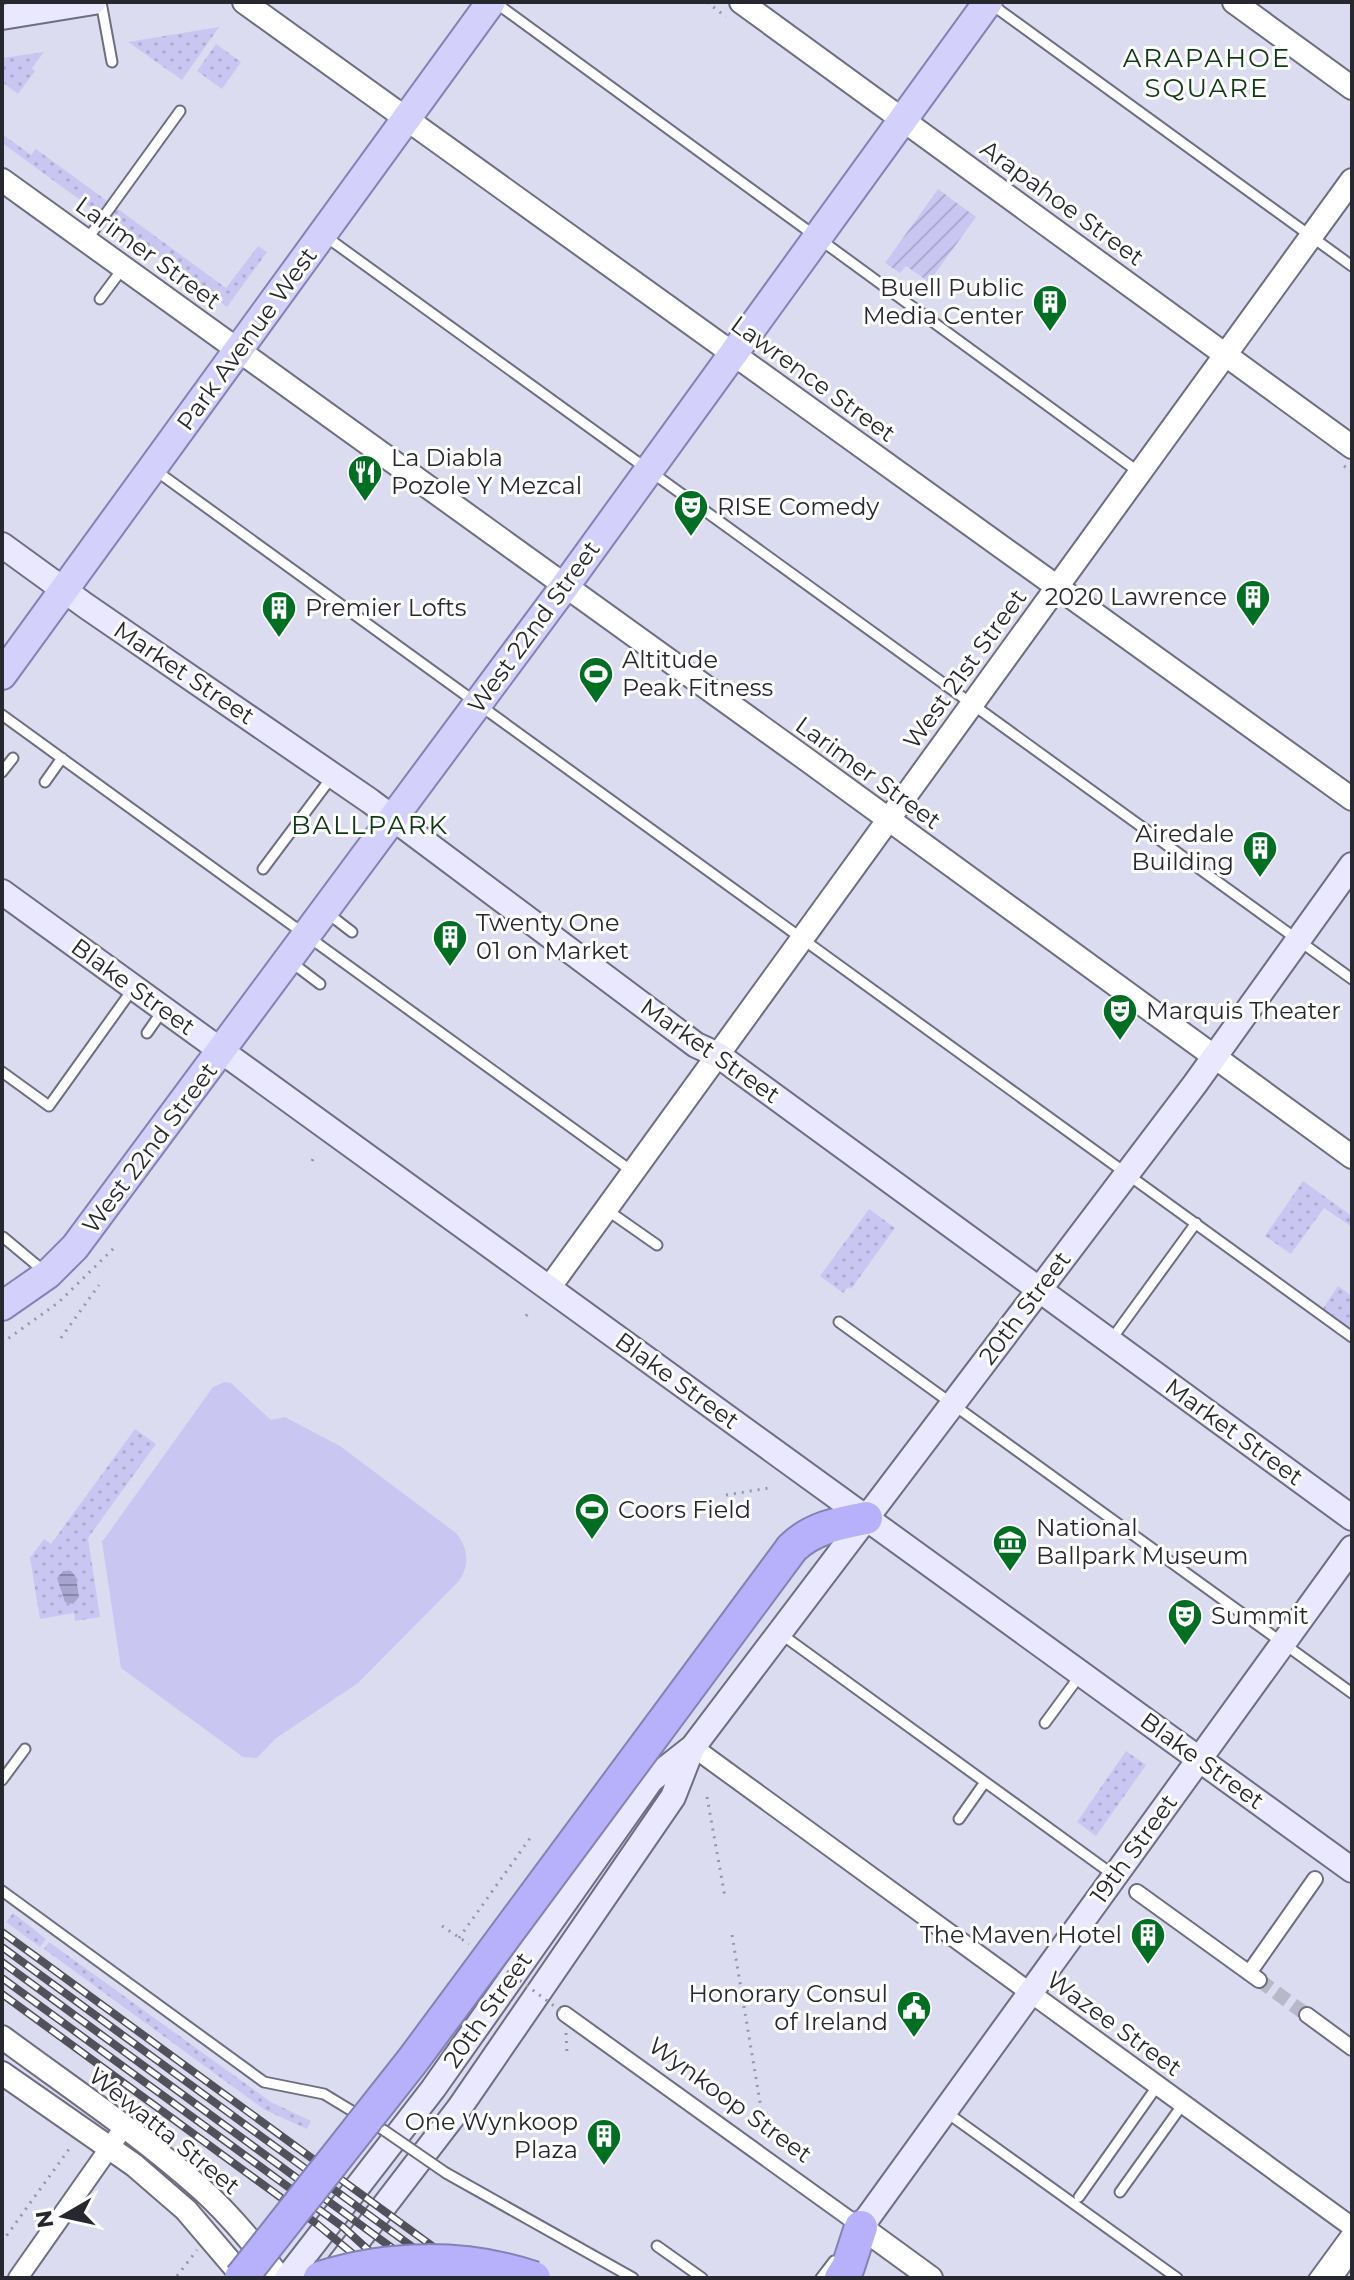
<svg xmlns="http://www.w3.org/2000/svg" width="1354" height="2280" viewBox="0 0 1354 2280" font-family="Montserrat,sans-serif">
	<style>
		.grass { fill: url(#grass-dots) }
		.garden { fill: url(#garden-furrows) }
		.pitch { fill: #c9c7f2 }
		.water { fill: url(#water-rules) }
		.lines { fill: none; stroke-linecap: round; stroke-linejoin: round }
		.pedestrian-tunnel { stroke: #b8b8c9; stroke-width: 14; stroke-dasharray: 14 7; stroke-linecap: butt }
		.service-casing { stroke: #6e6e80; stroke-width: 13 }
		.pedestrian-casing { stroke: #6e6e80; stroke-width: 18 }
		.minor-casing { stroke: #6e6e80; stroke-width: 22 }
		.tertiary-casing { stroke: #6e6e80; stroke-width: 26 }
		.secondary-casing { stroke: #6e6e80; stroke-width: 28 }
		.primary-casing { stroke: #8481b3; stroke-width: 32 }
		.motorway-casing { stroke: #8481b3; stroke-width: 36 }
		.path { stroke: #9696a5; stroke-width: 3; stroke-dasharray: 2 6; stroke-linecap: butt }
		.service { stroke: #fff; stroke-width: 9 }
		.pedestrian { stroke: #fff; stroke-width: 14 }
		.minor { stroke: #fff; stroke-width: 18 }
		.tertiary { stroke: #fff; stroke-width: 22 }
		.secondary { stroke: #e9e8fe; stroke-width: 24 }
		.primary { stroke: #d3d0fc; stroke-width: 28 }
		.motorway { stroke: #b6b1fa; stroke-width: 32 }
		.rail-casing { stroke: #51515c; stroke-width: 8 }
		.rail { stroke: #fff; stroke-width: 5; stroke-dasharray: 15; stroke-linecap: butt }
		.service-bridge-casing { stroke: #6e6e80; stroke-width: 13; stroke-linecap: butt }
		.motorway-bridge-casing { stroke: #8481b3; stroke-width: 36; stroke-linecap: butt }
		.path-bridge { stroke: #9696a5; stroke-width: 3; stroke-dasharray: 2 6; stroke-linecap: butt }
		.service-bridge { stroke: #fff; stroke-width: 9 }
		.motorway-bridge { stroke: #b6b1fa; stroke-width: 32 }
		.labels { text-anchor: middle; stroke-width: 6; stroke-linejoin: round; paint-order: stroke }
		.street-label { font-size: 24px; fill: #27272f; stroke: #fff }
		.poi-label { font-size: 24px; fill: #27272f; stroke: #fff; text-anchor: start }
		.neighbourhood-label { font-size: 26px; letter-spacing: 2px; fill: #0d3a14; stroke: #fff }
	</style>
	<defs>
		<pattern id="grass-dots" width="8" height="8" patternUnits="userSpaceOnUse" patternTransform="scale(2)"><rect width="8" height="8" fill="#c9c7f2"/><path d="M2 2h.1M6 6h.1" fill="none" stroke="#adabd0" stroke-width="1.8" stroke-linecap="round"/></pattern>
		<pattern id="garden-furrows" width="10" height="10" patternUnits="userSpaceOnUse" patternTransform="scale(2)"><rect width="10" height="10" fill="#c9c7f2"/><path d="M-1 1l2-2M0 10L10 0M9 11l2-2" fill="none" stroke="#adabd0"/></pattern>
		<pattern id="water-rules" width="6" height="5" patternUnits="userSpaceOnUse" patternTransform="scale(2)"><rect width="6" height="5" fill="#a7a5d0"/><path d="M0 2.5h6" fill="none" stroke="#8886a9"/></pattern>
	</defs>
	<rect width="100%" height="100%" fill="#dcdcf0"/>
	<path class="grass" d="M 219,27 L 182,80 L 128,42 Z
		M 216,44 L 241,62 L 222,89 L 197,71 Z
		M 44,52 L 32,68 L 35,71 L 18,94 L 2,82 L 2,58 Z
		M 2,134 L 31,155 L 36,149 L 226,288 L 258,246 L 267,252 L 227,307 L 2,143 Z
		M 1303,1181 L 1352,1216 L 1352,1227 L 1324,1208 L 1291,1254 L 1265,1236 Z
		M 869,1209 L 895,1228 L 851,1289 L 848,1287 L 843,1293 L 820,1276 Z
		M 1338,1286 L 1352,1296 L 1352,1331 L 1322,1310 Z
		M 135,1429 L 156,1444 L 88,1538 L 100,1617 L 75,1621 L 74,1613 L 40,1619 L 30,1558 L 44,1539 L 51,1544 Z
		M 1126,1751 L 1146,1765 L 1096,1836 L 1077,1822 Z
		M 13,1913 L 46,1939 L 40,1947 L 6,1922 Z
		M 49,1942 L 271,2102 L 311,2121 L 307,2129 L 265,2110 L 44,1949 Z"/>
	<path class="garden" d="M 938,189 L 976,217 L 929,282 L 906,266 L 900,273 L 885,263 Z"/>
	<path class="pitch" d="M 225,1382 L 231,1383 L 271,1420 L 285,1417 L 340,1446 L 456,1533 C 469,1549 470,1566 458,1582 L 358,1683 L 275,1739 L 257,1758 L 243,1757 L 121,1668 L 102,1542 L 213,1387 Z"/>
	<path class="water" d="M 63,1571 L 71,1571 L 76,1577 L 79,1597 L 73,1604 L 65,1602 L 57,1578 Z"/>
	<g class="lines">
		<path class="pedestrian-tunnel" d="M 1259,1980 L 1307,2015"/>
		<g class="service-casing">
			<path id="service" d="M 101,2 L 112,62
				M 496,3 L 1140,473
				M 991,4 L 1352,266
				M 325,236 L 1352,979
				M 86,241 L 180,111
				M 100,299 L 123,268
				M 155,470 L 1352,1337
				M 2,715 L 633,1172
				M 2,772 L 13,758
				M 45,782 L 62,758
				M 263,869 L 331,778
				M 326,912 L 352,932
				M 291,962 L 320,984
				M 147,1033 L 163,1010
				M 2,1072 L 49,1106 L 132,990
				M 607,1210 L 657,1245
				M 3,1237 L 45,1272
				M 839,1322 L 1352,1693
				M 1111,1340 L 1196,1223
				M 781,1634 L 1112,1874
				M 1045,1723 L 1081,1674
				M 2,1780 L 25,1749
				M 959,1819 L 985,1782
				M 2,1891 L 264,2082 L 324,2094 L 385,2131
				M 946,2112 L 1177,2278
				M 446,2173 L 633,2278
				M 1120,2192 L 1183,2104
				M 1079,2197 L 1158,2085
				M 657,2246 L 702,2278
				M 821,2278 L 834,2261
				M 1314,2278 L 1352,2226"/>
		</g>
		<g class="pedestrian-casing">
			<path id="pedestrian" d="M 1137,1892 L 1259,1980
				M 1249,1973 L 1315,1879
				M 565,2014 L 861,2227
				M 1307,2015 L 1352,2048"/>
		</g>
		<g class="minor-casing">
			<path id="minor" d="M 693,1747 L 1352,2227
				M 18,2278 L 124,2127"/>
		</g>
		<g class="tertiary-casing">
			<path id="tertiary" d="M 244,2 L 1352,799
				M 741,2 L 1352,447
				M 1234,2 L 1352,88
				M 2,180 L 810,762 L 1352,1157
				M 549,1288 L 1352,180
				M 2,2037 C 68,2086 137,2132 198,2186 C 229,2213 255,2245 280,2278
				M 2,2073 L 134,2165 L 186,2210 L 244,2278
				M 861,2227 L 931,2278
				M 1330,2278 L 1352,2247"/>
		</g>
		<g class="secondary-casing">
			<path id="secondary" d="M 2,17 L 94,2
				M 2,545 L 86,606 L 370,801 L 696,1045 L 718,1055 L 1352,1518
				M 2,892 L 1352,1870
				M 861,2227 L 1352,1548
				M 287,2278 L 433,2089 L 651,1780 L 693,1747 L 1195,1084 L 1352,865
				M 329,2278 L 460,2107 L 673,1797 L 691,1751"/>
		</g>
		<g class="primary-casing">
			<path id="primary" d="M 2,675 L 491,2
				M 2,1306 L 48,1274 L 75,1247 L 565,586 L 988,2"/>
		</g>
		<g class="motorway-casing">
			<path id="motorway" d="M 792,1548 C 812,1528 840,1523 866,1518
				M 841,2278 L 848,2267 L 861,2227"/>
		</g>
		<path class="path" d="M 707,2 L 726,17
			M 1344,466 L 1352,472
			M 312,1161 L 315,1156
			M 526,1316 L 529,1312
			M 61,1338 L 99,1285
			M 2,1343 L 59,1302 L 115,1247
			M 2,1446 L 4,1447
			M 726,1495 L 769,1488
			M 707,1797 L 725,1897
			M 442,1926 L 469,1944
			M 732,1935 L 764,2126 L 759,2134
			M 459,1938 L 533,1834
			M 566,2033 L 567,2054
			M 84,2218 L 97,2228
			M 2,2242 L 72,2145
			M 177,2276 L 197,2250"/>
		<use href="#service" class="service"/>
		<use href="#pedestrian" class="pedestrian"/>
		<use href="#minor" class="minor"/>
		<use href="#tertiary" class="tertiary"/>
		<use href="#secondary" class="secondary"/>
		<use href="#primary" class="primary"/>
		<use href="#motorway" class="motorway"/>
		<g class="rail-casing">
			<path id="rail" d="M 2,1932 L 476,2278
				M 2,1947 L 455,2278
				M 2,1962 L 433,2278
				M 2,1978 L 343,2227 L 399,2278
				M 2,1994 L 317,2224 L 382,2278"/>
		</g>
		<use href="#rail" class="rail"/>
		<g class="service-bridge-casing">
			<path id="service-bridge" d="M 385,2131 L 446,2173"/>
		</g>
		<g class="motorway-bridge-casing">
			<path id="motorway-bridge" d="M 241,2278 L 413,2060 L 792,1548
				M 320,2278 C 388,2256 466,2255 534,2278"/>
		</g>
		<path class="path-bridge" d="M 507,1971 L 565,2014"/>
		<use href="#service-bridge" class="service-bridge"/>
		<use href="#motorway-bridge" class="motorway-bridge"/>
	</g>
	<defs>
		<g id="building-pin" transform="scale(1.8)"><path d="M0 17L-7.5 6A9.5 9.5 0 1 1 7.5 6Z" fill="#006f21" stroke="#fff"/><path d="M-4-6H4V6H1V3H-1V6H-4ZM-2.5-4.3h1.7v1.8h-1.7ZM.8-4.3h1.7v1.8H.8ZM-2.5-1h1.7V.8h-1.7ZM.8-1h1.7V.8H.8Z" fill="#fff"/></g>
		<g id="restaurant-pin" transform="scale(1.8)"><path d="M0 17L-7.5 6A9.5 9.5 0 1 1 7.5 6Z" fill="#006f21" stroke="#fff"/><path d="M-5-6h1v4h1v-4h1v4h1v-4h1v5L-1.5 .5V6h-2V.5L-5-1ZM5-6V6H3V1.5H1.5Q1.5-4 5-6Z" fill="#fff"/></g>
		<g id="theatre-pin" transform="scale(1.8)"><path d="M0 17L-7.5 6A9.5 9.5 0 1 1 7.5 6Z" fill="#006f21" stroke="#fff"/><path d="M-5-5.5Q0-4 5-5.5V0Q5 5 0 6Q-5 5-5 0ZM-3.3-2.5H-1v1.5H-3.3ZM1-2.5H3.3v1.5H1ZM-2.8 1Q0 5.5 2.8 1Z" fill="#fff"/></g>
		<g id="stadium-pin" transform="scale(1.8)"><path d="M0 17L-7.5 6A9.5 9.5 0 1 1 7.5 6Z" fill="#006f21" stroke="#fff"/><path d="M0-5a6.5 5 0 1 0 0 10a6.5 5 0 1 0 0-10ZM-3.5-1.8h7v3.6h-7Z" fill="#fff"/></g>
		<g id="museum-pin" transform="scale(1.8)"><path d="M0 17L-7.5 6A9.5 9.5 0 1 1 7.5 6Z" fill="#006f21" stroke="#fff"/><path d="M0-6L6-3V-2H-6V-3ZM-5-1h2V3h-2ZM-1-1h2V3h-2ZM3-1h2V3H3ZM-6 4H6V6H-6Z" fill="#fff"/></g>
		<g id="civic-pin" transform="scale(1.8)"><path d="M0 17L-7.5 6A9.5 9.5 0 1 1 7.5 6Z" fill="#006f21" stroke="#fff"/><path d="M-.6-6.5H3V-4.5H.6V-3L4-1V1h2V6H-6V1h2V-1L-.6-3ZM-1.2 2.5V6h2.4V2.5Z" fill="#fff"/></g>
	</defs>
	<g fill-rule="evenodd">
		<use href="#building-pin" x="1050" y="302"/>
		<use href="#restaurant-pin" x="365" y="472"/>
		<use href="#theatre-pin" x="691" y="507"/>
		<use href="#building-pin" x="1253" y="597"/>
		<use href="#building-pin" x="279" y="608"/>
		<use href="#stadium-pin" x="596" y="674"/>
		<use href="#building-pin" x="1260" y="848"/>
		<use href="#building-pin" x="450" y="937"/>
		<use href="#theatre-pin" x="1120" y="1011"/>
		<use href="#stadium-pin" x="592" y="1510"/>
		<use href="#museum-pin" x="1010" y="1542"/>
		<use href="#theatre-pin" x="1185" y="1616"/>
		<use href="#building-pin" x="1148" y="1935"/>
		<use href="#civic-pin" x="914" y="2008"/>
		<use href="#building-pin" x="604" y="2136"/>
	</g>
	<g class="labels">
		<g class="street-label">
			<text transform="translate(1062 203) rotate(36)" y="8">Arapahoe Street</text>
			<text transform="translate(148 253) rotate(36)" y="8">Larimer Street</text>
			<text transform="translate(247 339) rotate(-54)" y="8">Park Avenue West</text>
			<text transform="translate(813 379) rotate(36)" y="8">Lawrence Street</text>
			<text transform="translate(534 627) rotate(-54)" y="8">West 22nd Street</text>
			<text transform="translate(965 669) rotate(-54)" y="8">West 21st Street</text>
			<text transform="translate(184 673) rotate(34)" y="8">Market Street</text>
			<text transform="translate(868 773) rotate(36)" y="8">Larimer Street</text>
			<text transform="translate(133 987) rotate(36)" y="8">Blake Street</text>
			<text transform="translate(710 1051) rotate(35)" y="8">Market Street</text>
			<text transform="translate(150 1148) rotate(-53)" y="8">West 22nd Street</text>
			<text transform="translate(1025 1308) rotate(-53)" y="8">20th Street</text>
			<text transform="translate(677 1381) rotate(36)" y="8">Blake Street</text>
			<text transform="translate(1234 1432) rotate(36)" y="8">Market Street</text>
			<text transform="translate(1202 1761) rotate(36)" y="8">Blake Street</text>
			<text transform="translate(1134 1849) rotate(-54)" y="8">19th Street</text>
			<text transform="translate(488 2010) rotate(-55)" y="8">20th Street</text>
			<text transform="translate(1114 2024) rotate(36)" y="8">Wazee Street</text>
			<text transform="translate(730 2100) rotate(36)" y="8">Wynkoop Street</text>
			<text transform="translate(164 2131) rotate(39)" y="8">Wewatta Street</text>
		</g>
		<g class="poi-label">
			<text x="1024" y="296" text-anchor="end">Buell Public<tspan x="1024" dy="28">Media Center</tspan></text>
			<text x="391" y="466">La Diabla<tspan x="391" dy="28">Pozole Y Mezcal</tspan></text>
			<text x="717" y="515">RISE Comedy</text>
			<text x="1227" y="605" text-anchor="end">2020 Lawrence</text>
			<text x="305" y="616">Premier Lofts</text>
			<text x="622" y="668">Altitude<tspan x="622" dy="28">Peak Fitness</tspan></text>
			<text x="1234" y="842" text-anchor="end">Airedale<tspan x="1234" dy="28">Building</tspan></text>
			<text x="476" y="931">Twenty One<tspan x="476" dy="28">01 on Market</tspan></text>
			<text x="1146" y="1019">Marquis Theater</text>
			<text x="618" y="1518">Coors Field</text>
			<text x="1036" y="1536">National<tspan x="1036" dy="28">Ballpark Museum</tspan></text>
			<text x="1211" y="1624">Summit</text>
			<text x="1122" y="1943" text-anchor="end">The Maven Hotel</text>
			<text x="888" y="2002" text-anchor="end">Honorary Consul<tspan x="888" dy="28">of Ireland</tspan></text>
			<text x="578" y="2130" text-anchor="end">One Wynkoop<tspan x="578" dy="28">Plaza</tspan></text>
		</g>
		<g class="neighbourhood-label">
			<text x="1207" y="67">ARAPAHOE<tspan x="1207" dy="30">SQUARE</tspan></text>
			<text x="370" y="834">BALLPARK</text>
		</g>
	</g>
	<rect width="1354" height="2280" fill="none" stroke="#27272f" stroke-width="8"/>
	<g transform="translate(64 2216) rotate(261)" stroke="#ffffff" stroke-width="6" paint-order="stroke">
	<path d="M0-6L14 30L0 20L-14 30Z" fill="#27272f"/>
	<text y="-12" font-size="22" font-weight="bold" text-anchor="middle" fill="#27272f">N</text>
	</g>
</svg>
